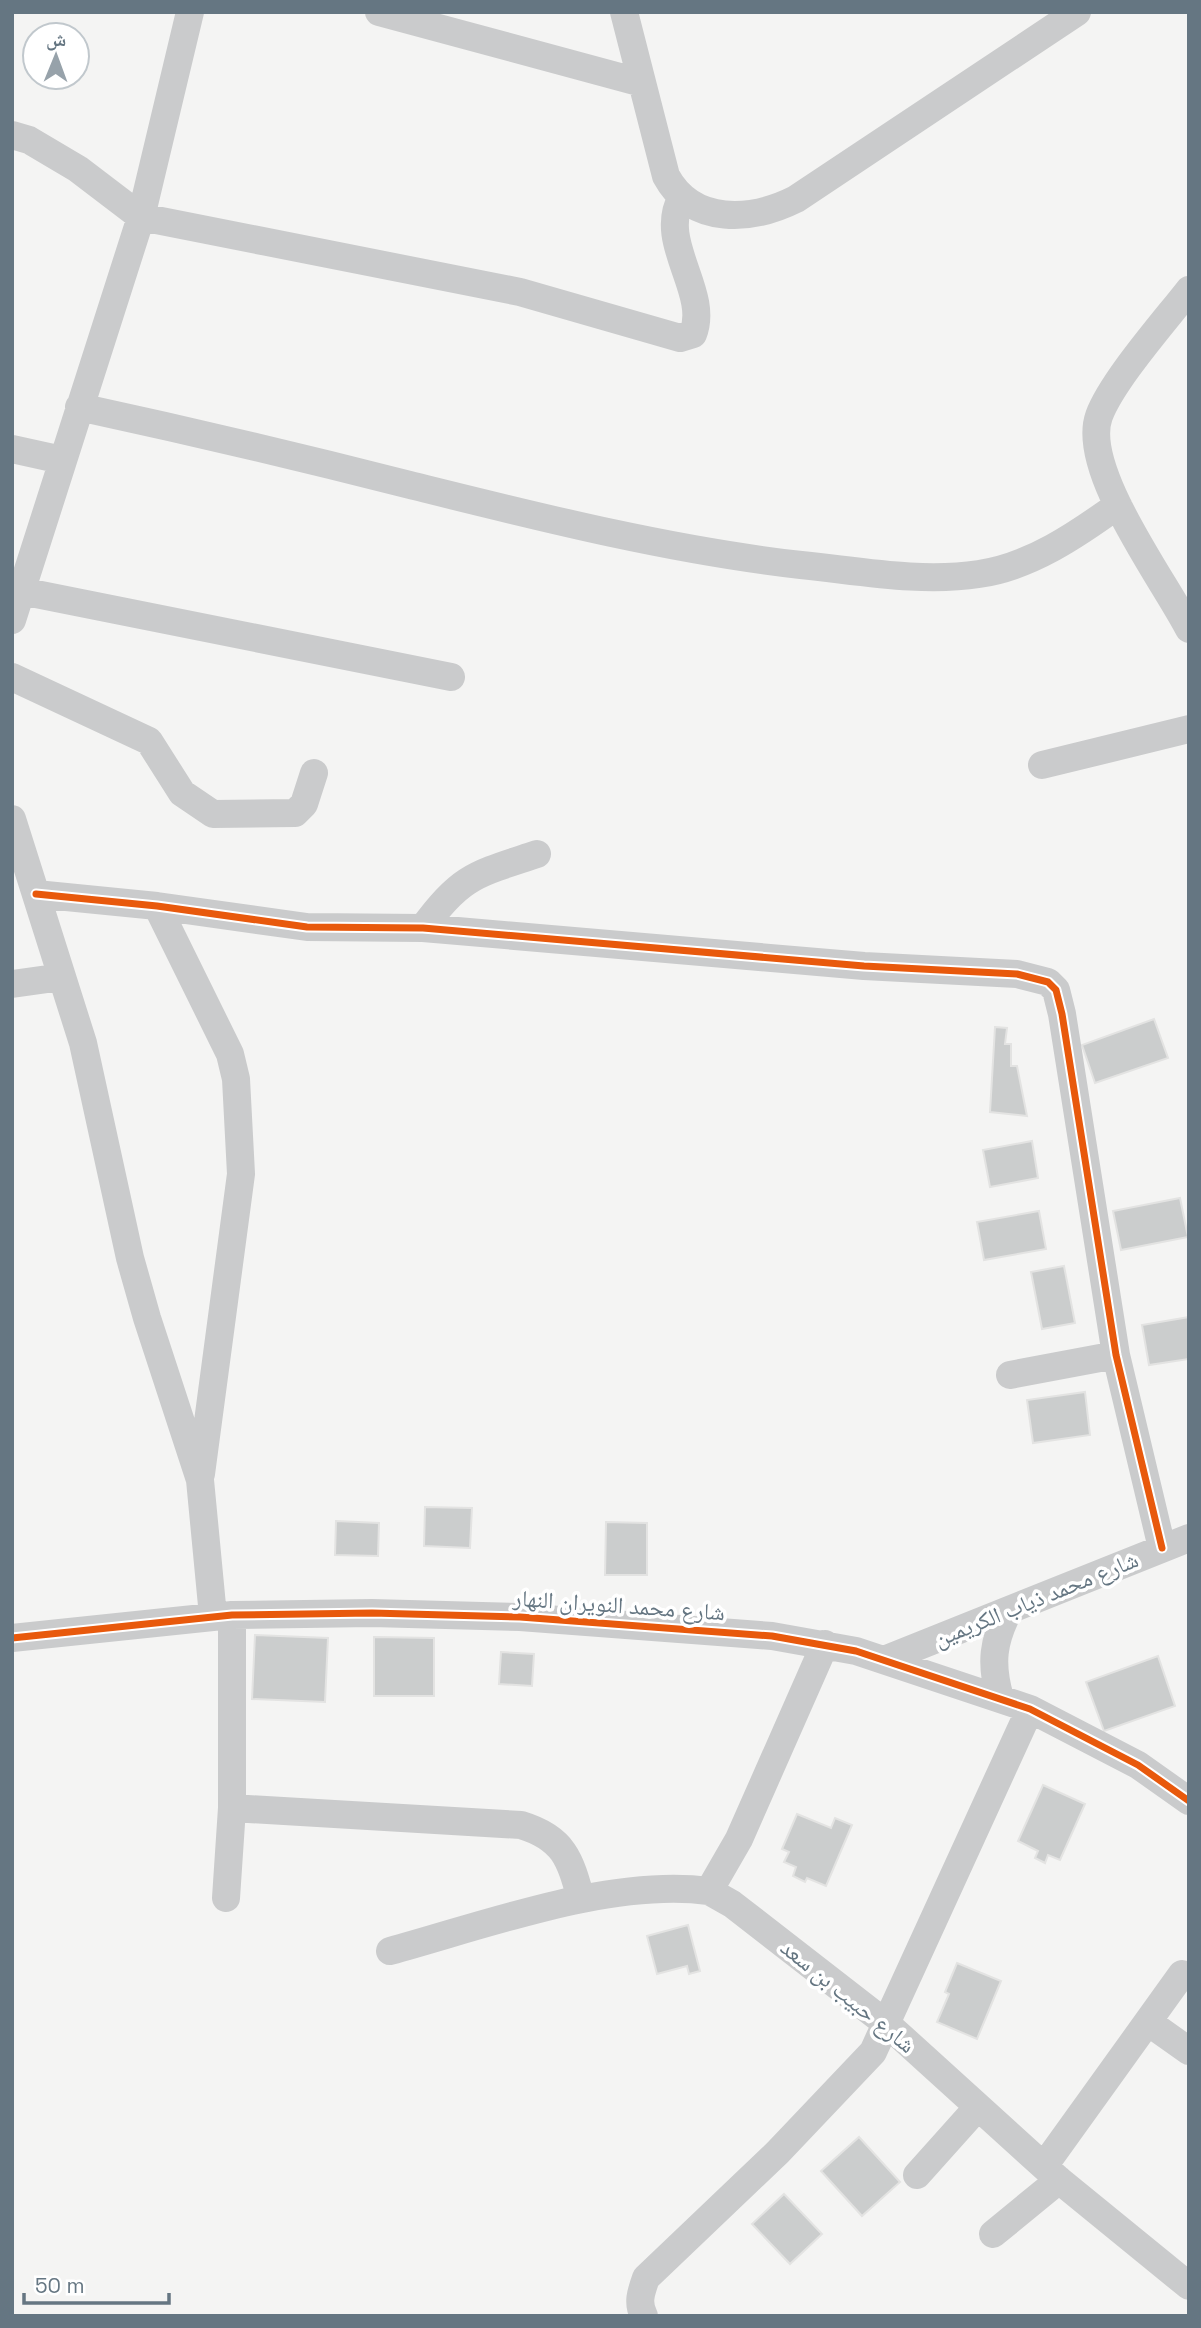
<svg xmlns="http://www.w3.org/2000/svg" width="1201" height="2328" viewBox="0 0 1201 2328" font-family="'Space Grotesk','Noto Naskh Arabic',sans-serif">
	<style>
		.building { fill: #cbcdcd; stroke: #e3e3e2; stroke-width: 2 }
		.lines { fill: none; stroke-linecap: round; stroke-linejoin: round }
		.minor { stroke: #cacbcc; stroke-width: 28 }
		.cycleway-casing { stroke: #fff; stroke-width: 11 }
		.cycleway { stroke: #e8590c; stroke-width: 7 }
		.labels { text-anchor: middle; stroke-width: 7; stroke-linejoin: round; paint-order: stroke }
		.street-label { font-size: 23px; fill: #657682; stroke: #fff }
	</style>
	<rect width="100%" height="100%" fill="#f4f4f3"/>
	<path class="building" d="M 1154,1019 L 1168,1058 L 1095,1083 L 1082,1045 Z
		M 995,1027 L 1007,1028 L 1005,1044 L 1011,1044 L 1011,1066 L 1017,1066 L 1027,1116 L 990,1112 Z
		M 1032,1141 L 1038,1178 L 990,1187 L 983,1150 Z
		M 1180,1198 L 1188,1237 L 1121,1250 L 1113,1211 Z
		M 1039,1211 L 1046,1249 L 984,1260 L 977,1222 Z
		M 1064,1266 L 1075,1323 L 1042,1329 L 1031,1272 Z
		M 1189,1317 L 1189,1359 L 1149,1365 L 1142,1325 Z
		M 1085,1392 L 1090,1435 L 1033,1443 L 1027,1400 Z
		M 425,1507 L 472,1508 L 470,1548 L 424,1546 Z
		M 336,1521 L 379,1523 L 378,1556 L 335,1555 Z
		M 606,1522 L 647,1523 L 647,1575 L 605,1575 Z
		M 255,1635 L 328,1638 L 325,1702 L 252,1699 Z
		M 374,1637 L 434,1638 L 434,1696 L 374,1696 Z
		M 501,1652 L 534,1654 L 532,1686 L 499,1684 Z
		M 1158,1656 L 1175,1706 L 1104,1731 L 1086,1682 Z
		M 1043,1785 L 1085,1804 L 1060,1860 L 1048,1855 L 1045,1863 L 1035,1858 L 1038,1851 L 1018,1841 Z
		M 797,1814 L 831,1828 L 835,1818 L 852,1825 L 826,1886 L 807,1878 L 805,1882 L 793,1876 L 796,1867 L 784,1862 L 789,1852 L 782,1849 Z
		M 688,1925 L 700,1971 L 689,1974 L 687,1966 L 657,1974 L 647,1936 Z
		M 957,1963 L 1001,1981 L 977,2039 L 937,2022 L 949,1994 L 945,1992 Z
		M 859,2137 L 900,2182 L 862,2216 L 821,2171 Z
		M 784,2194 L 822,2234 L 790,2264 L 752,2224 Z"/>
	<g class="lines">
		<path class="minor" d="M 379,12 L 642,83
			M 624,12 L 666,176 C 693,226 752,221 796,199 L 1077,12
			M 12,135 L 29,140 L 78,169 L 141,217 L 520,292 L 680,338 L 693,334 C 710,291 656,242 682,197
			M 1189,290 C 1164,322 1112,381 1099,416 C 1080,469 1164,580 1189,629
			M 79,407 C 190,431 300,457 410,485 C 539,517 669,550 801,565 C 860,571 921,583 979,574 C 1030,567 1078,534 1118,505
			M 12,449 L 62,460
			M 21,591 L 451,677
			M 12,620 L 141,217 L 190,12
			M 12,677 L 149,741 L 182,793 L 213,814 L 295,813 L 304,804 L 314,773
			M 1042,765 L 1189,729
			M 12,819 L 83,1043 L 130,1258 L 147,1318 L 200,1480 L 213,1616
			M 36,894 L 157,906 L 307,927 L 423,928 L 864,966 L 1017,974 L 1048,982 L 1056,990 L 1062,1014 L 1116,1355 L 1162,1548
			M 157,906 L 230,1054 L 236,1079 L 241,1174 L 201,1474
			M 423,928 C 461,875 477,874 537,854
			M 12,984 L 62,977
			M 1010,1375 L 1116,1355
			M 12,1638 L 232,1615 L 372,1613 L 520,1617 L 772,1636 L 856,1651 L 1030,1709 L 1138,1765 L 1189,1801
			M 825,1644 L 739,1839 L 709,1891 L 732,1904 L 888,2025 L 1059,2180 L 1189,2286
			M 884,1660 L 1189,1538
			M 1000,1698 C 990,1663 993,1641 1009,1610
			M 232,1808 L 521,1825 C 564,1838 570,1859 581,1899
			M 226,1898 L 232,1808 L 232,1615
			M 390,1951 C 486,1925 610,1878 709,1891
			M 1148,2022 L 1189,2051
			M 1044,2166 L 1182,1974
			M 917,2175 L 977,2108
			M 993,2234 L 1059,2180
			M 644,2316 C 637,2303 641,2292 646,2278 L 778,2152 L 873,2052 L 1030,1709"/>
		<g class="cycleway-casing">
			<path id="cycleway" d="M 36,894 L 157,906 L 307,927 L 423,928 L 864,966 L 1017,974 L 1048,982 L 1056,990 L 1062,1014 L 1116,1355 L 1162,1548
				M 12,1638 L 232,1615 L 372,1613 L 520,1617 L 772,1636 L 856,1651 L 1030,1709 L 1138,1765 L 1189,1801"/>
		</g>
		<use href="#cycleway" class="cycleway"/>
	</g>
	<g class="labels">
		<g class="street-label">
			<text transform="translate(1036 1599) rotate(-22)" y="8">شارع محمد ذياب الكريمين</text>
			<text transform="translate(619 1605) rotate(4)" y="8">شارع محمد النويران النهار</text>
			<text transform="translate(848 1996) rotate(39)" y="8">شارع حبيب بن سعد</text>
		</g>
	</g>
	<rect width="1201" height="2328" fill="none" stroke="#657682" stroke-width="28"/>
	<g transform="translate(56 56) rotate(1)"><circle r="33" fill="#ffffff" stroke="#c1c8cd" stroke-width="2"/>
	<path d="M0-5L12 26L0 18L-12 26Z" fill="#97a2aa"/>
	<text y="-10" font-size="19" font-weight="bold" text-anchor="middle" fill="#657682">ش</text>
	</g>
	<path d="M24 2293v10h145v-10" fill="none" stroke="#657682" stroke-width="3.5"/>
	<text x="35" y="2293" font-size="21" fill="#657682" stroke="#ffffff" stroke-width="5" paint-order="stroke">50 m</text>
</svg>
